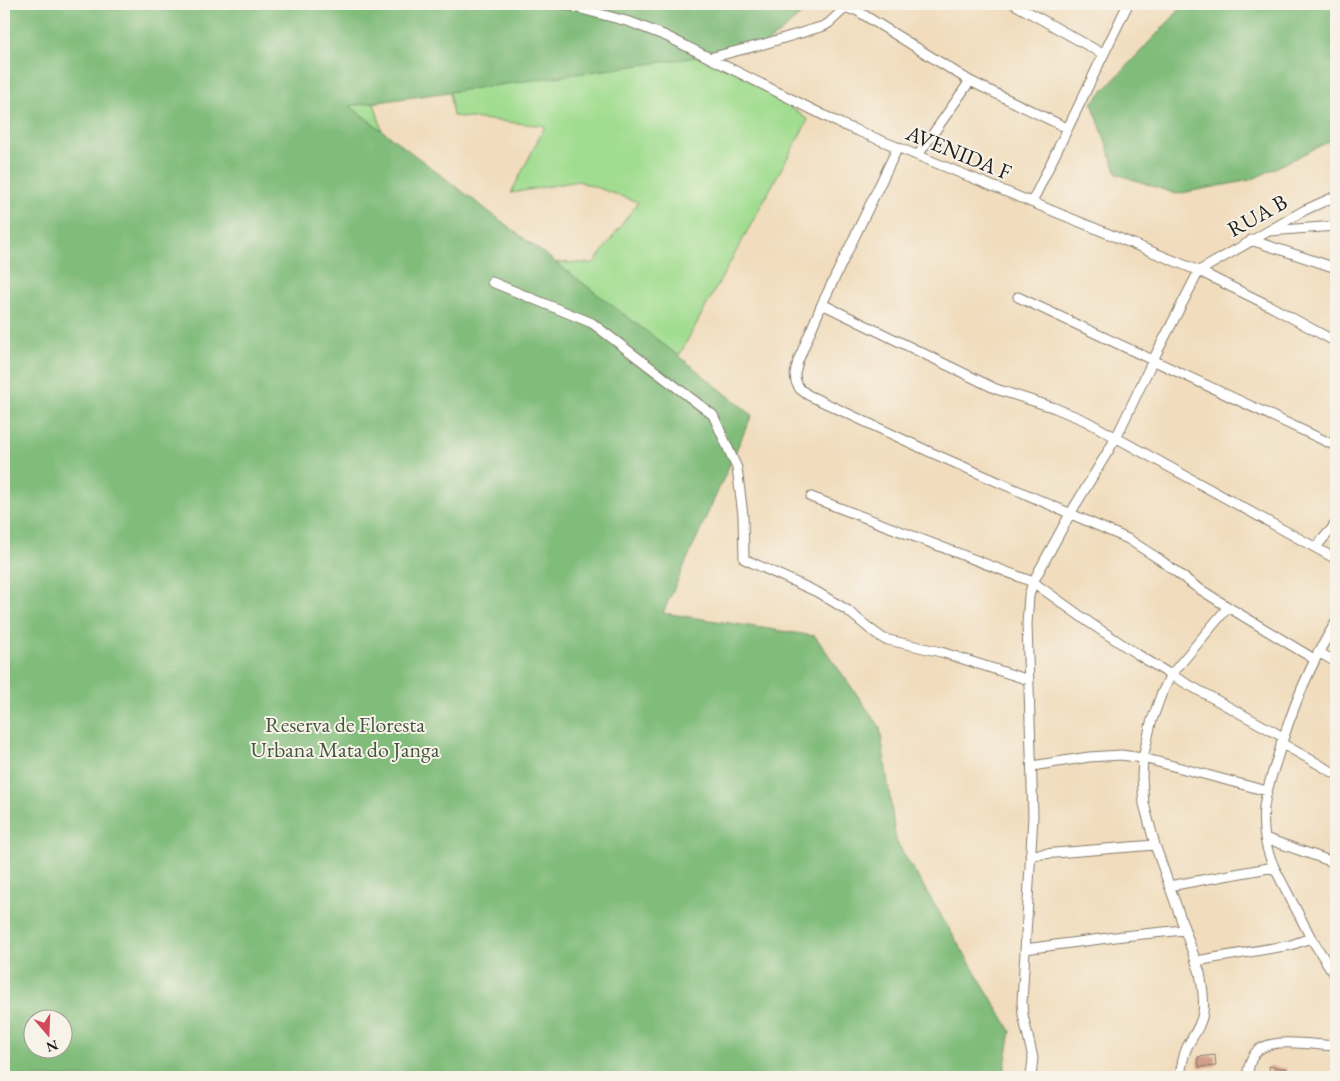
<svg xmlns="http://www.w3.org/2000/svg" width="1340" height="1081" viewBox="0 0 1340 1081" font-family="'EB Garamond',serif">
	<style>
		.green { fill: #a1dd90; stroke: #5e7c56 }
		.forest { fill: #80bc7a; stroke: #4e6c4b; fill-rule: evenodd }
		.building { fill: #d09a86 }
		.lines { fill: none; stroke-linecap: round; stroke-linejoin: round }
		.minor-casing { stroke: #867c6c; stroke-width: 11 }
		.minor { stroke: #fff; stroke-width: 9 }
		.labels { text-anchor: middle; stroke-width: 4; stroke-linejoin: round; paint-order: stroke }
		.street-label { font-size: 22px; fill: #1c1c1c; stroke: #f7f3e8 }
		.park-label { font-size: 22px; fill: #44563f; stroke: #f7f3e8 }
	</style>
	<rect width="100%" height="100%" fill="#f7f3e8"/>
	<filter id="ink" filterUnits="userSpaceOnUse"><feTurbulence type="fractalNoise" baseFrequency=".02" numOctaves="2"/><feDisplacementMap in="SourceGraphic" scale="10" xChannelSelector="R" yChannelSelector="G"/><feConvolveMatrix kernelMatrix="1 2 1 2 8 2 1 2 1" color-interpolation-filters="sRGB"/></filter>
	<filter id="wash" filterUnits="userSpaceOnUse"><feTurbulence type="fractalNoise" baseFrequency=".0096" numOctaves="4" result="noise"/><feDisplacementMap in="SourceGraphic" scale="20" xChannelSelector="R" yChannelSelector="G"/><feGaussianBlur stdDeviation="1.12" result="paint"/><feColorMatrix in="noise" values="0 0 0 0 0 0 0 0 0 0 0 0 0 0 0 0 0 1.4 0 .05"/><feComposite in="paint" operator="in"/></filter>
	<g filter="url(#wash)">
		<rect width="100%" height="100%" fill="#f1ddbd"/>
		<path class="green" d="M 679,24 L 808,120 L 612,478 L 319,287 L 356,41 L 395,175 L 462,262 L 594,263 L 638,202 L 578,181 L 511,193 L 545,126 L 453,116 L 446,68 Z"/>
		<path class="forest" d="M 4,4 L 814,4 L 761,48 L 350,106 L 684,360 L 752,415 L 663,613 L 815,636 L 880,727 L 896,841 L 1011,1031 L 1003,1077 L 4,1077 ZM 32,1018 L 62,1018 L 62,1048 L 32,1048 Z
			M 1185,4 L 1336,4 L 1336,138 L 1251,180 L 1176,194 L 1117,174 L 1092,103 Z"/>
		<g id="blocks">
			<path class="building" d="M 1215,1055 L 1216,1066 L 1199,1067 L 1198,1057 Z
				M 1269,1066 L 1287,1069 L 1286,1077 L 1270,1075 Z"/>
		</g>
	</g>
	<g filter="url(#ink)">
		<use href="#blocks" fill-opacity="0" stroke="#867c6c" stroke-width="1"/>
		<g class="lines">
			<g class="minor-casing">
				<path id="minor" d="M 563,4 L 630,22 L 666,36 L 841,124 L 1199,271 L 1270,306 L 1336,342
					M 1014,4 L 1103,54
					M 709,58 L 764,44 L 824,26 L 829,23 L 844,9 L 856,10 L 970,81 L 1067,128
					M 898,147 L 822,304 L 798,361 L 795,374 L 796,382 L 800,389 L 808,395 L 930,452 L 1128,539 L 1159,559 L 1195,586 L 1228,607 L 1314,659
					M 918,155 L 970,81
					M 1032,202 L 1128,4
					M 1269,231 L 1336,226
					M 1251,240 L 1336,268
					M 1199,271 L 1305,210 L 1336,196
					M 492,282 L 592,323 L 713,415 L 737,468 L 743,515 L 744,559 L 817,592 L 847,610 L 870,629 L 884,639 L 941,652 L 1029,680
					M 1018,297 L 1336,446
					M 822,304 L 996,389 L 1055,408 L 1086,421 L 1336,559
					M 811,497 L 1033,582 L 1090,623 L 1137,654 L 1171,675 L 1283,737
					M 1316,548 C 1321,539 1333,530 1336,522
					M 1336,622 C 1310,664 1291,711 1277,759 C 1272,775 1266,790 1264,807 C 1262,828 1265,848 1274,867 L 1311,938 L 1336,977
					M 1318,652 L 1336,662
					M 1281,743 L 1336,774
					M 1032,766 L 1089,757 L 1121,755 L 1143,758 L 1267,791
					M 1265,838 L 1333,862
					M 1030,855 L 1155,845
					M 1169,886 L 1274,867
					M 1025,949 L 1123,936 L 1184,930
					M 1196,961 L 1291,945 L 1311,938
					M 1031,1077 L 1033,1058 L 1023,1015 L 1022,1002 L 1033,816 L 1027,624 L 1029,596 L 1033,582 L 1070,514 L 1116,438 L 1153,360 L 1199,271
					M 1180,1077 C 1181,1067 1183,1057 1187,1047 C 1193,1036 1202,1024 1203,1012 C 1205,999 1202,985 1200,973 L 1155,845 L 1144,804 L 1142,777 L 1143,758 L 1151,723 L 1161,695 L 1171,675 L 1228,607
					M 1247,1077 C 1248,1071 1249,1064 1252,1058 C 1263,1033 1314,1046 1336,1046"/>
			</g>
			<use href="#minor" class="minor"/>
		</g>
	</g>
	<g class="labels">
		<g class="street-label">
			<text transform="translate(959 152) rotate(22)" y="8">AVENIDA F</text>
			<text transform="translate(1257 215) rotate(-29)" y="8">RUA B</text>
		</g>
		<g class="park-label">
			<text x="345" y="732">Reserva de Floresta<tspan x="345" dy="25">Urbana Mata do Janga</tspan></text>
		</g>
	</g>
	<rect width="1340" height="1081" fill="none" stroke="#f7f3e8" stroke-width="20"/>
	<g transform="translate(48 1034) rotate(161)"><circle r="24" fill="#f7f3e8" stroke="#9f9d96"/>
	<path d="M0-4L9 19L0 12L-9 19Z" fill="#d1495b"/>
	<text y="-8" font-size="14" font-weight="bold" text-anchor="middle" fill="#1c1c1c">N</text>
	</g>
</svg>
